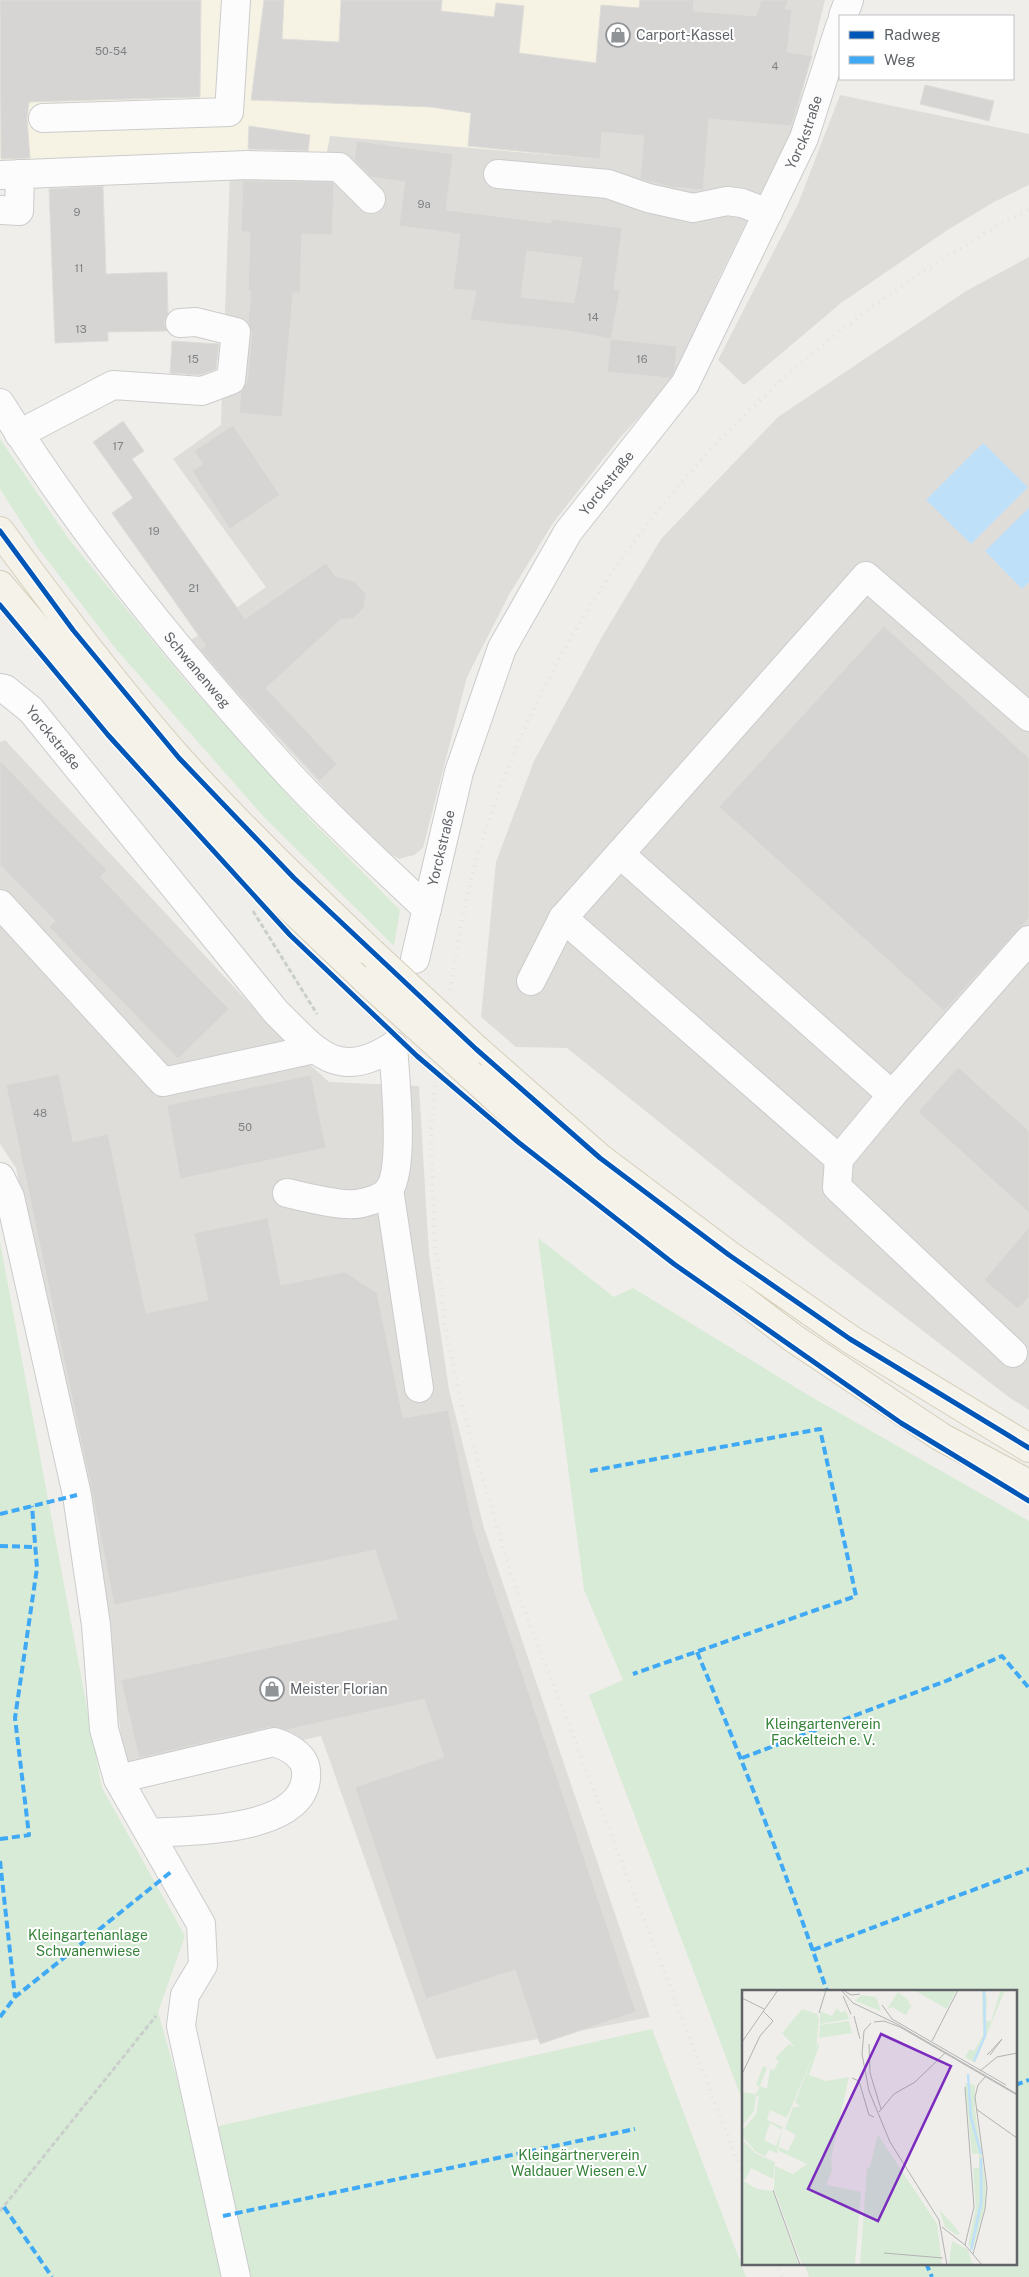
<svg xmlns="http://www.w3.org/2000/svg" width="1029" height="2277" viewBox="0 0 1029 2277" font-family="'Public Sans',sans-serif">
	<style>
		.commercial { fill: #f7f3e4 }
		.industrial { fill: #dfddda }
		.green { fill: #d8ebd6 }
		.water { fill: #bfe0f9 }
		.building { fill: #d6d5d3; stroke: #deddd9; fill-rule: evenodd }
		.lines { fill: none; stroke-linecap: round; stroke-linejoin: round }
		.minor-casing { stroke: #cbcccc; stroke-width: 30 }
		.major-casing { stroke: #d7ceb8; stroke-width: 30 }
		.path { stroke: #cacfcc; stroke-width: 3; stroke-dasharray: 5 2.5; stroke-linecap: butt }
		.minor { stroke: #fdfcfc; stroke-width: 28 }
		.major { stroke: #f4f2e9; stroke-width: 28 }
		.rail { stroke: #e4e4e4; stroke-width: 4; stroke-dasharray: 1 6; stroke-linecap: butt }
		.major-bridge-casing { stroke: #d7ceb8; stroke-width: 30; stroke-linecap: butt }
		.major-bridge { stroke: #f4f2e9; stroke-width: 28 }
		.quiet { stroke: #3fa9f5; stroke-width: 4; stroke-dasharray: 8 4; stroke-linecap: butt }
		.cycleway-casing { stroke: #fff; stroke-width: 8 }
		.cycleway { stroke: #0057b8; stroke-width: 5 }
		.labels { text-anchor: middle; stroke-width: 4; stroke-linejoin: round; paint-order: stroke }
		.number-label { font-size: 11px; fill: #7e8184 }
		.poi-label { font-size: 14px; fill: #5f6368; stroke: #fff; text-anchor: start }
		.street-label { font-size: 14px; fill: #5f6368; stroke: #fff }
		.park-label { font-size: 14px; fill: #348238; stroke: #fff }
		.inset-river { fill: none; stroke: #bfe0f9; stroke-width: 2.5 }
		.inset-road { fill: none; stroke: #b1b2b2; stroke-width: 1 }
		.view { fill: #7b2cbf; fill-opacity: 0.15; stroke: #7b2cbf; stroke-width: 2.5 }
		.inset-edge { fill: none; stroke: #5f6368; stroke-width: 2.5 }
	</style>
	<rect width="100%" height="100%" fill="#efeeea"/>
	<path class="commercial" d="M 0,0 L 640,0 L 634,66 L 600,159 L 330,136 L 324,172 L 0,166 Z"/>
	<path class="industrial" d="M 640,0 L 825,0 L 794,126 L 718,280 L 674,379 L 618,440 L 553,523 L 510,593 L 467,677 L 423,848 L 414,855 L 399,859 L 379,847 L 188,642 L 266,587 L 173,459 L 221,425 L 230,172 L 323,172 L 330,136 L 600,159 L 608,64 L 634,66 Z
		M 840,95 L 1029,134 L 1029,185 L 994,202 L 946,231 L 841,303 L 744,385 L 718,360 L 798,204 Z
		M 1029,257 L 1029,1410 L 1010,1398 L 826,1256 L 567,1048 L 516,1047 L 481,1017 L 496,862 L 534,761 L 603,635 L 661,539 L 778,417 L 966,291 Z
		M 5,740 L 286,1043 L 329,1082 L 419,1086 L 429,1255 L 449,1390 L 484,1528 L 650,2017 L 436,2059 L 321,1736 L 127,1779 L 98,1566 L 16,1168 L 0,1144 L 0,742 Z"/>
	<path class="green" d="M 0,439 L 71,542 L 189,685 L 308,817 L 400,910 L 394,946 L 263,816 L 116,649 L 38,548 L 0,489 Z
		M 538,1238 L 614,1297 L 633,1288 L 808,1395 L 1029,1521 L 1029,2277 L 809,2277 L 804,2263 L 1015,2263 L 1015,1991 L 743,1991 L 743,2102 L 589,1695 L 623,1680 L 584,1590 Z
		M 0,1242 L 102,1788 L 185,1936 L 158,2012 L 192,2132 L 652,2029 L 746,2277 L 0,2277 Z"/>
	<path class="water" d="M 983,443 L 1028,487 L 971,544 L 926,500 Z
		M 1029,508 L 1029,582 L 1022,589 L 985,551 Z"/>
	<path class="building" d="M 0,0 L 201,0 L 200,97 L 29,102 L 27,118 L 30,158 L 1,159 Z
		M 264,0 L 284,0 L 282,39 L 339,42 L 341,0 L 442,0 L 441,11 L 494,17 L 496,3 L 524,6 L 519,53 L 596,63 L 601,5 L 639,8 L 640,0 L 694,0 L 693,11 L 756,16 L 761,0 L 788,0 L 785,9 L 792,10 L 787,52 L 812,56 L 791,126 L 709,119 L 703,190 L 671,187 L 640,179 L 644,136 L 602,132 L 600,159 L 468,146 L 471,113 L 431,107 L 251,100 Z
		M 925,85 L 994,101 L 989,121 L 920,104 Z
		M 249,126 L 310,135 L 308,151 L 248,149 Z
		M 357,141 L 453,154 L 446,210 L 551,223 L 551,219 L 622,228 L 614,289 L 620,290 L 611,339 L 569,331 L 470,320 L 476,291 L 453,289 L 460,234 L 399,226 L 405,182 L 371,177 L 354,160 ZM 527,251 L 582,258 L 574,303 L 521,297 Z
		M 243,181 L 332,182 L 334,184 L 332,235 L 302,234 L 300,293 L 293,293 L 282,417 L 239,413 L 241,391 L 247,382 L 252,334 L 248,322 L 251,291 L 248,291 L 250,232 L 241,232 Z
		M 103,186 L 106,274 L 167,272 L 168,314 L 164,323 L 167,331 L 108,332 L 108,341 L 55,343 L 49,189 Z
		M 611,339 L 677,346 L 675,369 L 672,376 L 670,378 L 607,372 Z
		M 172,341 L 219,344 L 216,369 L 200,375 L 170,373 Z
		M 123,421 L 144,451 L 132,459 L 245,619 L 326,563 L 335,576 L 355,582 L 366,594 L 364,608 L 354,618 L 340,620 L 266,688 L 337,764 L 320,781 L 236,691 L 200,649 L 206,646 L 112,513 L 133,498 L 93,442 Z
		M 233,425 L 280,495 L 230,529 L 192,471 L 203,464 L 194,451 Z
		M 884,626 L 1029,758 L 1029,918 L 944,1011 L 719,807 Z
		M 0,761 L 107,870 L 100,877 L 229,1009 L 178,1059 L 49,927 L 55,921 L 0,865 Z
		M 958,1067 L 1029,1131 L 1029,1213 L 918,1112 Z
		M 59,1074 L 73,1142 L 108,1134 L 146,1313 L 208,1300 L 194,1233 L 268,1218 L 281,1285 L 345,1272 L 377,1293 L 403,1418 L 448,1410 L 474,1530 L 636,2012 L 540,2044 L 515,1970 L 426,1999 L 355,1787 L 444,1757 L 424,1699 L 286,1730 L 270,1727 L 139,1758 L 121,1680 L 398,1619 L 375,1550 L 114,1605 L 92,1492 L 6,1085 Z
		M 311,1075 L 326,1148 L 180,1179 L 167,1105 Z
		M 1029,1227 L 1029,1297 L 1018,1309 L 984,1280 Z"/>
	<g class="lines">
		<g class="minor-casing">
			<g id="minor">
				<path d="M 843,16 L 849,0"/>
				<path d="M 43,118 L 229,112 L 236,0"/>
				<path d="M 498,174 L 608,184 L 648,198 L 693,208 L 727,201 L 742,203 L 768,213"/>
				<path d="M 0,175 L 247,165 L 339,167 L 371,199"/>
				<path d="M 0,210 L 19,211 L 20,174"/>
				<path id="s1" d="M 0,403 C 82,535 182,657 287,772 C 331,820 380,864 427,909"/>
				<path d="M 19,434 L 113,385 L 202,391 L 231,380 L 236,332 L 196,322 L 180,323"/>
				<path id="s2" d="M 0,688 L 5,689 L 31,710 L 276,1012 C 315,1050 337,1083 393,1046"/>
				<path d="M 620,854 L 892,1095 L 839,1159 L 837,1187 L 1013,1353"/>
				<path d="M 0,904 L 163,1082 L 314,1049"/>
				<path d="M 563,918 L 839,1159"/>
				<path id="s3" d="M 415,959 L 459,772 L 502,648 L 568,532 L 685,384 L 804,138 L 840,26"/>
				<path d="M 531,981 L 563,918 L 866,576 L 1029,717"/>
				<path d="M 892,1095 L 1029,940"/>
				<path d="M 0,1177 L 10,1197 L 77,1495 L 96,1625 L 104,1729 L 118,1779 L 201,1924 L 203,1965 L 185,1995 L 181,2026 L 236,2277"/>
				<path d="M 389,1189 L 419,1388"/>
				<path d="M 287,1193 C 305,1197 345,1208 362,1203 C 371,1201 383,1197 389,1190 C 405,1167 395,1077 393,1046"/>
				<path d="M 118,1779 L 274,1742 C 287,1746 305,1755 306,1771 C 311,1833 190,1830 150,1833"/>
			</g>
		</g>
		<g class="major-casing">
			<path id="major" d="M 0,531 C 57,609 115,686 178,758 C 239,826 305,889 371,952
				M 0,585 L 179,793 L 255,874 L 367,981
				M 476,1049 L 600,1158 L 729,1255 L 850,1339 L 1029,1448
				M 472,1076 L 553,1151 L 654,1232 L 793,1338 L 941,1437 L 1029,1484"/>
		</g>
		<path class="path" d="M 253,911 L 317,1014
			M 0,2211 L 156,2016"/>
		<use href="#minor" class="minor"/>
		<use href="#major" class="major"/>
		<path class="rail" d="M 450,990 C 457,952 462,913 472,876 C 555,575 758,354 1029,209
			M 435,1086 L 431,1128 L 434,1231 L 446,1333 L 465,1418 L 513,1581 L 743,2175
			M 776,2263 L 782,2277"/>
		<g class="major-bridge-casing">
			<path id="major-bridge" d="M 371,952 L 476,1049
				M 367,981 L 472,1076"/>
		</g>
		<use href="#major-bridge" class="major-bridge"/>
		<path class="quiet" d="M 590,1471 L 820,1429 L 856,1596 L 633,1674
			M 0,1514 L 77,1495
			M 0,1546 L 35,1547
			M 697,1652 C 744,1763 787,1876 827,1991
			M 742,1758 L 946,1681 L 1002,1656 L 1029,1688
			M 0,1839 L 29,1835 L 15,1718 L 37,1568 L 32,1506
			M 0,1861 L 15,1997
			M 813,1950 L 1029,1869
			M 0,2017 L 15,1997 L 172,1871
			M 1015,2085 L 1029,2080
			M 4,2207 L 52,2277
			M 223,2216 L 635,2129
			M 926,2263 L 932,2277"/>
		<g class="cycleway-casing">
			<path id="cycleway" d="M 0,531 L 73,630 L 179,758 L 294,878 L 476,1049 L 600,1158 L 729,1255 L 850,1339 L 1029,1448
				M 0,605 L 108,735 L 290,935 L 417,1056 L 518,1142 L 674,1264 L 901,1423 L 1029,1501"/>
		</g>
		<use href="#cycleway" class="cycleway"/>
	</g>
	<defs>
		<g id="shop-ring" transform="scale(1.25)"><circle r="9.5" fill="#fff" stroke="#919496" stroke-width="1.5"/><path d="M-5-2.5h2.3a2.7 3.5 0 0 1 5.4 0H5L5.5 6h-11ZM-1.5-2.5h3a1.5 2.3 0 0 0-3 0Z" fill="#919496"/></g>
	</defs>
	<g fill-rule="evenodd">
		<use href="#shop-ring" x="618" y="35"/>
		<use href="#shop-ring" x="272" y="1689"/>
	</g>
	<g class="labels">
		<g class="number-label">
			<text x="111" y="55">50-54</text>
			<text x="775" y="70">4</text>
			<text x="424" y="208">9a</text>
			<text x="77" y="216">9</text>
			<text x="79" y="272">11</text>
			<text x="593" y="321">14</text>
			<text x="81" y="333">13</text>
			<text x="193" y="363">15</text>
			<text x="642" y="363">16</text>
			<text x="118" y="450">17</text>
			<text x="154" y="535">19</text>
			<text x="194" y="592">21</text>
			<text x="40" y="1117">48</text>
			<text x="245" y="1131">50</text>
		</g>
		<g class="poi-label">
			<text x="636" y="40">Carport-Kassel</text>
			<text x="290" y="1694">Meister Florian</text>
		</g>
		<g class="street-label">
			<text dy="5" stroke="none"><textPath href="#s3" startOffset="924">Yorckstraße</textPath></text>
			<text dy="5" stroke="none"><textPath href="#s3" startOffset="519">Yorckstraße</textPath></text>
			<text dy="5" stroke="none"><textPath href="#s1" startOffset="332">Schwanenweg</textPath></text>
			<text dy="5" stroke="none"><textPath href="#s2" startOffset="74">Yorckstraße</textPath></text>
			<text dy="5" stroke="none"><textPath href="#s3" startOffset="114">Yorckstraße</textPath></text>
		</g>
		<g class="park-label">
			<text x="823" y="1729">Kleingartenverein<tspan x="823" dy="16">Fackelteich e. V.</tspan></text>
			<text x="88" y="1940">Kleingartenanlage<tspan x="88" dy="16">Schwanenwiese</tspan></text>
			<text x="579" y="2160">Kleingärtnerverein<tspan x="579" dy="16">Waldauer Wiesen e.V</tspan></text>
		</g>
	</g>
	<g transform="translate(742 1990)">
		<rect width="275" height="275" fill="#efeeea"/>
		<path d="M 172,0 L 214,0 L 205,19 ZM 240,0 L 243,0 L 245,8 L 244,30 L 249,32 L 258,2 L 263,0 L 233,73 L 223,67 L 228,59 L 232,61 L 241,45 ZM 156,2 L 167,11 L 167,16 L 171,13 L 164,25 L 150,17 L 145,19 ZM 119,5 L 134,7 L 139,21 L 113,11 ZM 95,18 L 98,22 L 104,21 L 107,29 L 78,34 L 78,21 L 90,26 ZM 60,19 L 75,24 L 77,29 L 74,58 L 76,52 L 77,56 L 67,85 L 84,91 L 107,87 L 89,168 L 90,181 L 84,195 L 119,202 L 113,275 L 60,275 L 32,199 L 33,176 L 51,184 L 65,174 L 37,161 L 37,157 L 46,161 L 54,145 L 43,139 L 51,117 L 58,117 L 53,112 L 74,59 L 40,139 L 35,163 L 27,160 L 23,166 L 14,162 L 0,146 L 0,141 L 14,124 L 17,107 L 14,105 L 12,121 L 0,136 L 0,102 L 14,104 L 18,97 L 14,95 L 21,76 L 25,78 L 18,96 L 25,99 L 28,79 L 32,80 L 37,71 L 33,68 L 47,54 L 53,57 L 40,43 ZM 28,120 L 45,128 L 41,137 L 25,130 ZM 28,133 L 40,140 L 34,156 L 22,150 ZM 107,31 L 110,43 L 77,48 L 78,35 ZM 223,93 L 233,95 L 233,120 L 244,197 L 242,219 L 231,259 L 226,255 L 234,217 L 231,178 L 237,178 L 237,164 L 230,164 ZM 136,145 L 195,234 L 200,275 L 118,275 L 125,178 L 128,177 ZM 0,149 L 13,163 L 33,172 L 31,189 L 9,178 L 3,190 L 0,188 ZM 0,190 L 15,199 L 31,201 L 57,275 L 0,275 ZM 197,219 L 213,237 L 218,244 L 215,245 L 203,237 ZM 210,251 L 226,260 L 230,273 L 234,275 L 207,275 Z" fill="#d8ebd6" fill-rule="evenodd"/>
		<path class="inset-river" d="M 232,71 L 243,46 L 242,0M 226,84 L 229,128 L 239,164M 229,260 L 239,213 L 239,168"/>
		<path class="inset-road" d="M 99,0 L 111,13 L 153,33 L 275,104M 101,0 L 109,5 L 118,4M 101,6 L 109,24M 0,8 L 22,19M 140,15 L 150,29 L 264,95M 77,23 L 84,0M 112,26 L 118,49M 132,32 L 142,31 L 158,37 L 275,105M 129,33 L 122,41 L 120,64 L 127,101 L 148,152 L 197,230 L 205,275M 190,51 L 216,0M 0,52 L 36,0M 127,54 L 128,83 L 139,119M 245,65 L 260,49 L 248,65M 238,81 L 255,67 L 275,63M 0,84 L 18,46 L 31,31 L 21,21M 110,88 L 117,91 L 127,125 L 132,127M 223,97 L 232,217 L 223,255M 234,119 L 275,148M 137,122 L 152,104 L 173,92 L 203,63M 31,200 L 58,275M 200,237 L 223,255 L 240,275M 142,263 L 201,268M 231,264 L 243,219 L 245,197 L 233,107 L 236,95 L 243,87"/>
		<path class="view" d="M 139,44 L 209,76 L 136,231 L 66,199 Z"/>
		<rect width="275" height="275" class="inset-edge"/>
	</g>
	<rect x="839" y="15" width="175" height="65" fill="#ffffff" stroke="#bfc1c3"/>
	<rect x="849" y="31" width="25" height="8" fill="#0057b8" stroke="#bfc1c3"/>
	<text x="884" y="40" font-size="15" fill="#5f6368">Radweg</text>
	<rect x="849" y="56" width="25" height="8" fill="#3fa9f5" stroke="#bfc1c3"/>
	<text x="884" y="65" font-size="15" fill="#5f6368">Weg</text>
</svg>
